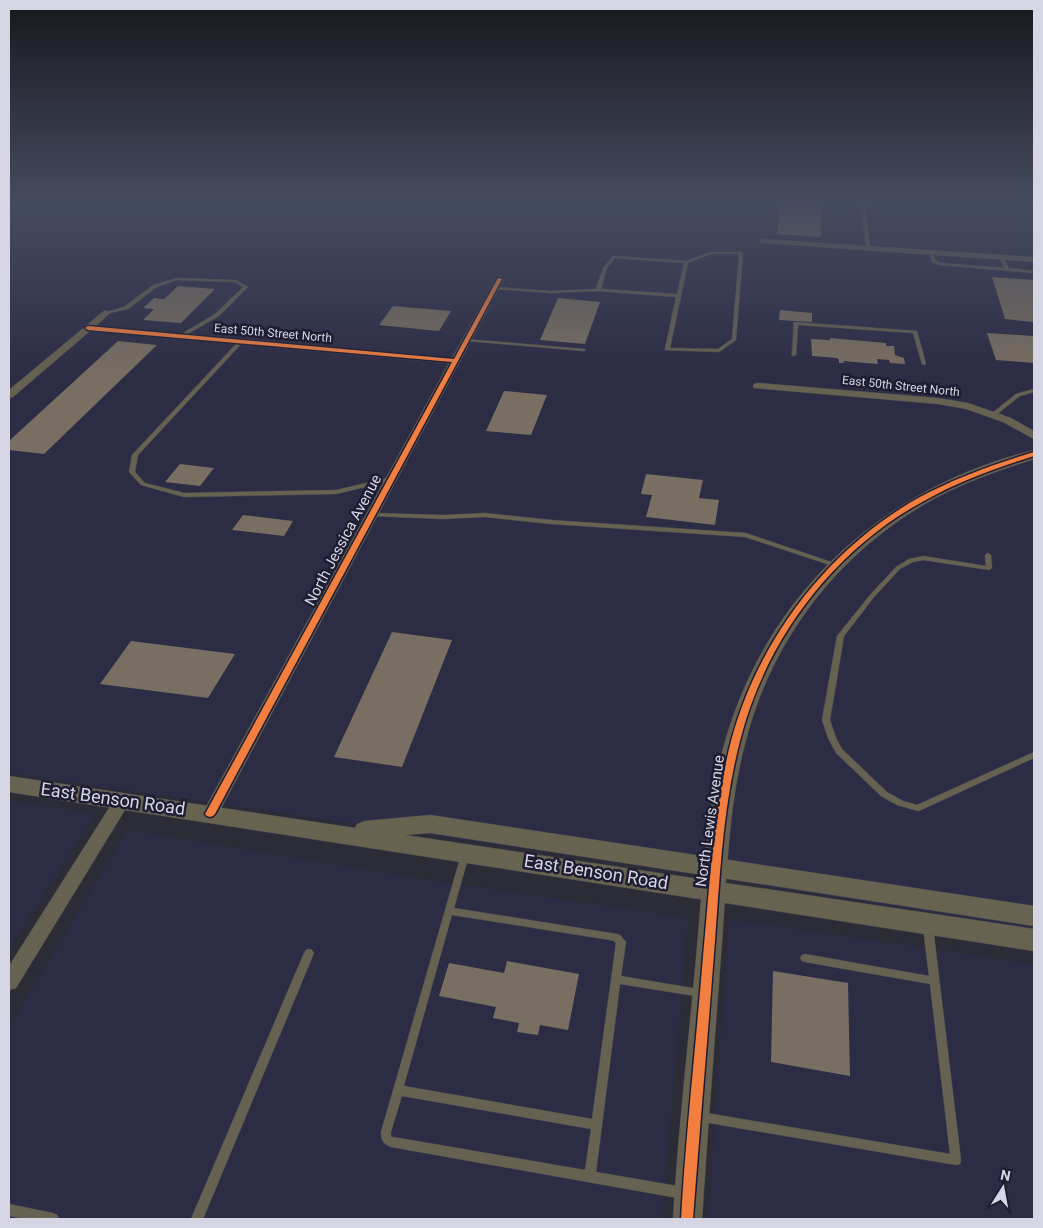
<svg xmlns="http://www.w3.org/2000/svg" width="1043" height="1228" viewBox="0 0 1043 1228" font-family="Roboto,sans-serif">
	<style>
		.built { fill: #2c2c45 }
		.building { fill: #796e62 }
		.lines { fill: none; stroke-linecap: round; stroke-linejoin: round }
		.service-casing { stroke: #484852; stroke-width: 1 }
		.minor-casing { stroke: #484852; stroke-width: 1 }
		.tertiary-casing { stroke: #484852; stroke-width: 1 }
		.secondary-casing { stroke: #484852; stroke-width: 1 }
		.service { fill: #666150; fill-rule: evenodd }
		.minor { fill: #666150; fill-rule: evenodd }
		.tertiary { fill: #666150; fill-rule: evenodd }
		.secondary { fill: #686251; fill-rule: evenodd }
		.cycleway-casing { stroke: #1e1d32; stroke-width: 3 }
		.cycleway { fill: #f27e40; fill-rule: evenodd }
		.labels { text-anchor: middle; stroke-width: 5; stroke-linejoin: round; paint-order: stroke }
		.far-street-label { font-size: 12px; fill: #d5d5e3; stroke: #1e1d32 }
		.street-label { font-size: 15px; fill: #d5d5e3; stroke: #1e1d32 }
		.near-street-label { font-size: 18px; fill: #d5d5e3; stroke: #1e1d32 }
	</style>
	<rect width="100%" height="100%" fill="#2c2c37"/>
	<path class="built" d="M 9,204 L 1034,204 L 1034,929 L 630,864 L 9,773 Z
		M 9,800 L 96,814 L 9,948 Z
		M 128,830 L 422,879 L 688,918 L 662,1219 L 9,1219 L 9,1027 Z
		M 729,919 L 1034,964 L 1034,1219 L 708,1219 Z"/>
	<path class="building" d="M 779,204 L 821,204 L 821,237 L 777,234 Z
		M 992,277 L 1034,280 L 1034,322 L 1005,319 Z
		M 178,286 L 215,289 L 181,323 L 143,320 L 154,309 L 143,308 L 154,298 L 164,299 Z
		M 558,298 L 600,302 L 585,344 L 540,340 Z
		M 393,306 L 451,311 L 439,331 L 379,325 Z
		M 780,310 L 812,313 L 812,322 L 779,320 Z
		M 987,333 L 1034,336 L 1034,363 L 996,360 Z
		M 830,338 L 886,343 L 886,346 L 894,346 L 895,355 L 904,358 L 905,364 L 890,363 L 889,360 L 877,359 L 878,364 L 843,361 L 844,363 L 839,363 L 839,360 L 837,358 L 812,356 L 811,339 L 830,340 Z
		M 118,341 L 157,345 L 44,454 L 9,450 L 9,441 Z
		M 504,391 L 547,395 L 531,435 L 486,431 Z
		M 180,464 L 214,468 L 200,486 L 165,482 Z
		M 646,474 L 703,480 L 699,498 L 719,500 L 715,525 L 646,517 L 652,495 L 641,494 Z
		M 243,515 L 293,521 L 284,536 L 232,530 Z
		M 392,632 L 452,640 L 402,767 L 334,757 Z
		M 131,641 L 235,654 L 208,698 L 100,684 Z
		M 507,961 L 579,974 L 568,1030 L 540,1025 L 538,1035 L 517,1032 L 519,1023 L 493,1018 L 496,1007 L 439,996 L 449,963 L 504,973 Z
		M 773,971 L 848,983 L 850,1076 L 771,1062 Z"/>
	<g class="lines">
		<g class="service-casing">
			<path id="service" d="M 861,204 L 865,204 L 870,248 L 868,249 L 866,248 Z
				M 711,252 L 741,252 L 743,253 L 736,340 L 719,352 L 665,350 L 665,349 L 676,297 L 598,291 L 551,293 L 495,289 L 493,288 L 495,287 L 551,291 L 596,289 L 603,268 L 613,256 L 686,261 ZM 711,254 L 739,254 L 732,339 L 718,349 L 670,348 L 688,263 ZM 615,258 L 684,263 L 677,294 L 601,289 L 607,268 Z
				M 930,252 L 932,252 L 935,260 L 940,263 L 1004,268 L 999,257 L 1001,256 L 1003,257 L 1009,268 L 1034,271 L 1034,273 L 939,265 L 932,262 Z
				M 177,278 L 236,280 L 248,287 L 219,316 L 182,337 L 180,337 L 180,335 L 215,314 L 243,287 L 235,282 L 177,280 L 157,287 L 128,309 L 105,314 L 103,313 L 124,307 L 153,285 Z
				M 794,322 L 917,331 L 926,364 L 924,365 L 922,364 L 913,333 L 798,325 L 796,355 L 792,356 Z
				M 465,339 L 584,349 L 586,350 L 584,351 L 467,341 L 465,341 Z
				M 239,341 L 243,342 L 138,455 L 135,472 L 145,483 L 184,493 L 336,490 L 392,477 L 395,479 L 394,480 L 336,494 L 184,497 L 141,485 L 129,472 L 132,455 Z
				M 1034,389 L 1034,392 L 1020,396 L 996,415 L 992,415 L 991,414 L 1016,394 Z
				M 372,513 L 444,515 L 485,513 L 551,520 L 746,533 L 837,564 L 838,565 L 835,567 L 833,566 L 745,537 L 551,524 L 485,517 L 444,519 L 370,516 L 369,515 L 370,514 Z
				M 988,553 L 991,555 L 992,568 L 989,570 L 923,560 L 913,562 L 900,569 L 874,597 L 844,636 L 830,720 L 836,738 L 842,749 L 887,792 L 903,801 L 917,805 L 1034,752 L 1034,758 L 921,810 L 918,811 L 897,805 L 881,796 L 836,753 L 828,738 L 822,720 L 837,636 L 870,595 L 896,567 L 909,559 L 923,556 L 986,566 L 985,555 Z
				M 465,852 L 468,853 L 469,855 L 454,908 L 617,934 L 620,935 L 626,942 L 621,976 L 704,990 L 706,993 L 704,996 L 701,997 L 620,984 L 596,1172 L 683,1187 L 687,1189 L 689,1193 L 687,1197 L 683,1199 L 391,1147 C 383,1144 381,1140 381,1132 L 461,855 L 462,853 ZM 452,915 L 610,940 L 614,941 L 616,943 L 592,1119 L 404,1086 ZM 402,1096 L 591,1129 L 585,1170 L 393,1137 L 391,1136 L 391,1132 Z
				M 928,923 L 931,924 L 933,927 L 961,1160 L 960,1164 L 956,1165 L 697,1121 L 696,1117 L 697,1113 L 701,1112 L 950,1154 L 930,984 L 805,962 L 802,961 L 800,958 L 802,955 L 805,954 L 929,976 L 923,927 L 925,924 Z
				M 309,949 L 312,950 L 314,953 L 203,1219 L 191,1219 L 304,953 L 306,950 Z
				M 9,1204 L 53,1213 L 57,1215 L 59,1219 L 26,1219 L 9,1216 Z"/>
		</g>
		<g class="minor-casing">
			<path id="minor" d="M 761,239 L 1034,257 L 1034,262 L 764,243 L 761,243 Z
				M 500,276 L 504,279 L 218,814 L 216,818 L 210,820 L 204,818 L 202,814 L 449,363 L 90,331 L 13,397 L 9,398 L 9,390 L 105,310 L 110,313 L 96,326 L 452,358 L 496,279 Z
				M 758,383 L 938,398 L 968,403 L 1011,418 L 1034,431 L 1034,439 L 1003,422 L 966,409 L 938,404 L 754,388 L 753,386 L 754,384 Z
				M 122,795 L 128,797 L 130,801 L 128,805 L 16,988 L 9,990 L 9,966 L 116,797 Z"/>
		</g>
		<g class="tertiary-casing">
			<path id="tertiary" d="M 1034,450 L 1034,459 C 997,471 959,484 925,504 C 836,556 772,640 746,740 C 728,806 727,875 722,942 C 715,1035 708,1127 702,1219 L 673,1219 C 678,1133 688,1046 696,959 C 703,886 705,809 726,738 C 770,590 885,487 1034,450 Z"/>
		</g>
		<g class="secondary-casing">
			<path id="secondary" d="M 9,776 L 355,828 L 357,824 L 365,821 L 430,815 L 1034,906 L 1034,926 L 430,833 L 405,835 L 1034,929 L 1034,951 L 9,792 Z"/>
		</g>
		<use href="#service" class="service"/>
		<use href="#minor" class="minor"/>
		<use href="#tertiary" class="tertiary"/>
		<use href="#secondary" class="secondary"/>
		<g class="cycleway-casing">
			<path id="cycleway" d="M 498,278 L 502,279 L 215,814 L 213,816 L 210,817 L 207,816 L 205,814 L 452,362 L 88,330 L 85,328 L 88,326 L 454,359 Z
				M 1034,452 L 1034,456 C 996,468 959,481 924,501 C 833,550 765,641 740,741 C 723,806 720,874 715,941 C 708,1033 700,1126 693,1219 L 681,1219 C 686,1132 696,1044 703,956 C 710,884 713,811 731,741 C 758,640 827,550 918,498 C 955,478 994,464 1034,452 Z"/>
		</g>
		<use href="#cycleway" class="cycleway"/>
	</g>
	<linearGradient id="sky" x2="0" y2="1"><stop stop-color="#18181e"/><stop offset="0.54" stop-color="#454b5e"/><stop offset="1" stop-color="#454b5e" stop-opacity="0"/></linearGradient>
	<rect width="1043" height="376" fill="url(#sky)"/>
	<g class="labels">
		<g class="far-street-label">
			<text transform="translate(273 333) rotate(5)" y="4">East 50th Street North</text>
			<text transform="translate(901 386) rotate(6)" y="4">East 50th Street North</text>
		</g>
		<g class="street-label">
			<text transform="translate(343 540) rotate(-62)" y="5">North Jessica Avenue</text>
			<text transform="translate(710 821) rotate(-82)" y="5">North Lewis Avenue</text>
		</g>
		<g class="near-street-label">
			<text transform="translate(113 799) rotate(8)" y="6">East Benson Road</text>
			<text transform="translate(596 872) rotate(9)" y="6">East Benson Road</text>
		</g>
	</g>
	<rect width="1043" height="1228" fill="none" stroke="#d5d5e3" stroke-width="20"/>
	<g transform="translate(1003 1188) rotate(11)" stroke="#1e1d32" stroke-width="4" paint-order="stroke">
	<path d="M0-4L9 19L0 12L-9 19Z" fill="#d5d5e3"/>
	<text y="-8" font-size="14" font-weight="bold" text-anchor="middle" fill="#d5d5e3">N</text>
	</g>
</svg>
